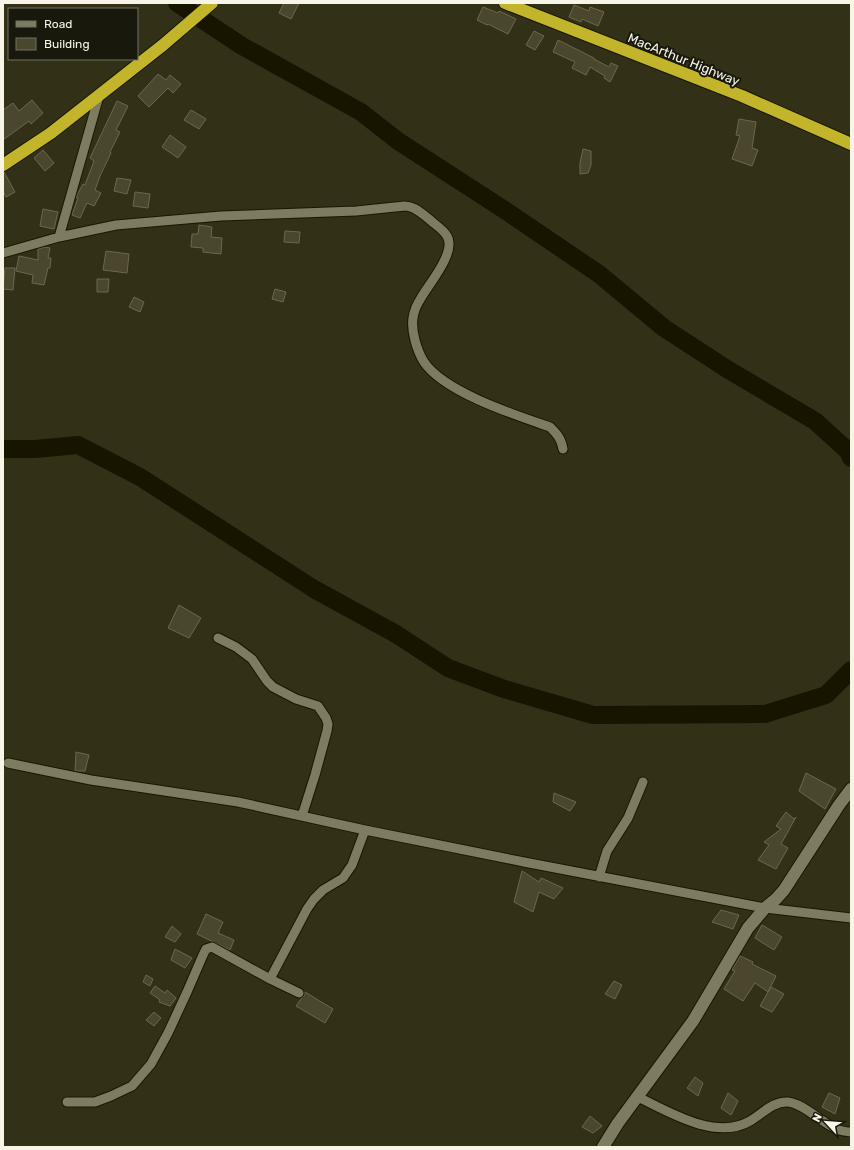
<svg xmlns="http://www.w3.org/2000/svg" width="854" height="1150" viewBox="0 0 854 1150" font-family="Rubik,sans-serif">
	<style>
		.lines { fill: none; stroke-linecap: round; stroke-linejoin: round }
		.river { stroke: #171400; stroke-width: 18 }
		.building { fill: #4a472e; stroke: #6a684d }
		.street-casing { stroke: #1a1802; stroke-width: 11 }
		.secondary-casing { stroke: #1a1802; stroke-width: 14 }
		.highway-casing { stroke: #1a1802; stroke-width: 14 }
		.street { stroke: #7d7b60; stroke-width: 9 }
		.secondary { stroke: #7d7b60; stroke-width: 12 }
		.highway { stroke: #c2b52c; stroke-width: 12 }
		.labels { text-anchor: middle; stroke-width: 4; stroke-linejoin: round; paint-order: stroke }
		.street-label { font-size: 13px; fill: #f6f5e6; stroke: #19180d }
	</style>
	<rect width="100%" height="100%" fill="#323017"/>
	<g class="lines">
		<path class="river" d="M 177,3 L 242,46 L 361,112 L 398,141 L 503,209 L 599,274 L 664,328 L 727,369 L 815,421 L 848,451 L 851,458
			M 3,449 L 35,449 L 78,445 L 140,477 L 314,589 L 396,634 L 448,668 L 504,689 L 593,715 L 765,714 L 826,695 L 851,670"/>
	</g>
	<path class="building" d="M 284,3 L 299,3 L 291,19 L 279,13 Z
		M 574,5 L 589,11 L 590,7 L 604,12 L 598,26 L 582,19 L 581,22 L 569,17 Z
		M 483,7 L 498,13 L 499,11 L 516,19 L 508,34 L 488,24 L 487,25 L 477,20 Z
		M 534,31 L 544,36 L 535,50 L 526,45 Z
		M 558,40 L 594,58 L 594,59 L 609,67 L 611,63 L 618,66 L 610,82 L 604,78 L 605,76 L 590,67 L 586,75 L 572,68 L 575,62 L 553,52 Z
		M 158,74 L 166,80 L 170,75 L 181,84 L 173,93 L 168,88 L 149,107 L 138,96 Z
		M 32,100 L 43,113 L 31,124 L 29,121 L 3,140 L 3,110 L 13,103 L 19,111 Z
		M 117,101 L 128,106 L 116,130 L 120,132 L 110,152 L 111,153 L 100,176 L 95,190 L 101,193 L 94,206 L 87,203 L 80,218 L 72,215 L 78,198 L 76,197 L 77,195 L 83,184 L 85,185 L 94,161 L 90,158 Z
		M 191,110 L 206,119 L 199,129 L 184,120 Z
		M 739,119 L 756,122 L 752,148 L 758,150 L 752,166 L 732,159 L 740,136 L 736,135 Z
		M 170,135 L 186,147 L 178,158 L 162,147 Z
		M 583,149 L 591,151 L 591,165 L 588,173 L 580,174 L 580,163 Z
		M 43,150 L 54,163 L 45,171 L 34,158 Z
		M 3,172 L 4,172 L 15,192 L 6,197 L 3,191 Z
		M 117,178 L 131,180 L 127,194 L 114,191 Z
		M 135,192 L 150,194 L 148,208 L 133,206 Z
		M 43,209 L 58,212 L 54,229 L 40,226 Z
		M 199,225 L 212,227 L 211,237 L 222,238 L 221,254 L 203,252 L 203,248 L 191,247 L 192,234 L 198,234 Z
		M 285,231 L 300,232 L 299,243 L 284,242 Z
		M 45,247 L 50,248 L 48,258 L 51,258 L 50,268 L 48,268 L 44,285 L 32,283 L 33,275 L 16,271 L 19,256 L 38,260 L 38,249 Z
		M 106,251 L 129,254 L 127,273 L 103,270 Z
		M 5,268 L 15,268 L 13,290 L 3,289 Z
		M 97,279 L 109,279 L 108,292 L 97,292 Z
		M 275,289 L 286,292 L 283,302 L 272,299 Z
		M 134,297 L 144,302 L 140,312 L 129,307 Z
		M 179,605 L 201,618 L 189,638 L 168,628 Z
		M 76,752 L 89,755 L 85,771 L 75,771 Z
		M 806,773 L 836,789 L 825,809 L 799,791 Z
		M 554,793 L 576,802 L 570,811 L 553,802 Z
		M 786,812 L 794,819 L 796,817 L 781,844 L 788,848 L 776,869 L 758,860 L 769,845 L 764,842 L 781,829 L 776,826 Z
		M 522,871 L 539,882 L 541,878 L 563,888 L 554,899 L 539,892 L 533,912 L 514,902 Z
		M 721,910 L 739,915 L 733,929 L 712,922 Z
		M 206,914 L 223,922 L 218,933 L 234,940 L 230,950 L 197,934 Z
		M 762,925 L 782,937 L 774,950 L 755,938 Z
		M 172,926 L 181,934 L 175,942 L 165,937 Z
		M 175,949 L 192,958 L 185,968 L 171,960 Z
		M 740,956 L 753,962 L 752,964 L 776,976 L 768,992 L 755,983 L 743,1001 L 724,989 L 735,971 L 732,970 Z
		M 146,975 L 153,979 L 150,986 L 143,982 Z
		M 614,981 L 622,985 L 615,999 L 605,994 Z
		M 155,986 L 165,993 L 167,990 L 176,998 L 170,1006 L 159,1002 L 160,1000 L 150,993 Z
		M 771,987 L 784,994 L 772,1012 L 760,1006 Z
		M 305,992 L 333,1009 L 325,1023 L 296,1006 L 301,999 L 304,996 Z
		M 154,1012 L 161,1018 L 154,1026 L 146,1020 Z
		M 695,1077 L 703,1083 L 698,1096 L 687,1088 Z
		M 728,1093 L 738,1101 L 731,1115 L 721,1108 Z
		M 829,1093 L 840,1098 L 835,1114 L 822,1107 Z
		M 590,1116 L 602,1126 L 593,1133 L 582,1127 Z"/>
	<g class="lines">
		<g class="street-casing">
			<path id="street" d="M 59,237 L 99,96
				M 3,253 L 59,237 L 116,225 L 221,216 L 356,211 L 405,206 C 415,206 422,214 429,219 C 434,224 443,229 447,236 C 457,252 428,285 421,298 C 417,304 414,311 413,318 C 411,331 417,351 424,362 C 444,392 515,415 550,427 C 557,434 561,438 563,449
				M 218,638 L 236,647 L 252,659 L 267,681 L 273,687 L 296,699 L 318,706 L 326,718 L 328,724 L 327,731 L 315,775 L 302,816
				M 8,763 L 91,780 L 238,802 L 365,830 L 524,862 L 765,908 L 851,918
				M 599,877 L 607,851 L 628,818 L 643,782
				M 270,979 L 299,993
				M 638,1097 C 669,1112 716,1141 750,1121 C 762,1114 773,1101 788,1102 C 805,1104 822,1124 839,1130 C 843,1131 847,1132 851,1132
				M 67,1102 L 95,1102 L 111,1096 L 132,1086 L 151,1064 L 168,1033 L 187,992 L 203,955 L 206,949 L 212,947 L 270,979 L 307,909 L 314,899 L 323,890 L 343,878 L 352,865 L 365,830"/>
		</g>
		<g class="secondary-casing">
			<path id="secondary" d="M 603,1147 L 618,1123 L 693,1021 L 748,928 L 765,908 L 776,899 L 784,890 L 839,805 L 851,789"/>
		</g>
		<g class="highway-casing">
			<path id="highway" d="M 505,3 L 742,96 L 851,144
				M 3,165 L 51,133 L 163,45 L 212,3"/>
		</g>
		<use href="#street" class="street"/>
		<use href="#secondary" class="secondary"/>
		<use href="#highway" class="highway"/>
	</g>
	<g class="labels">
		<g class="street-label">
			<text transform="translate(684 59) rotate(22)" y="5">MacArthur Highway</text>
		</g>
	</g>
	<rect width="854" height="1150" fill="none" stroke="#f6f5e6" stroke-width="8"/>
	<rect x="8" y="8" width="130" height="52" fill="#19180d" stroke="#717064"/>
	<rect x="16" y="21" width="20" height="6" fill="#7d7b60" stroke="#717064"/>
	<text x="44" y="28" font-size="12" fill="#f6f5e6">Road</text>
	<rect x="16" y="38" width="20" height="12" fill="#4a472e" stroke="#717064"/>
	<text x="44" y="48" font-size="12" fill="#f6f5e6">Building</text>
	<g transform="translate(826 1122) rotate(296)" stroke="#19180d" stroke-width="3" paint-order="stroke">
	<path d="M0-3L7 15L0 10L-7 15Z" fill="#f6f5e6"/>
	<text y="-6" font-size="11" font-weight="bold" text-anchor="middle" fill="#f6f5e6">N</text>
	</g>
</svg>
